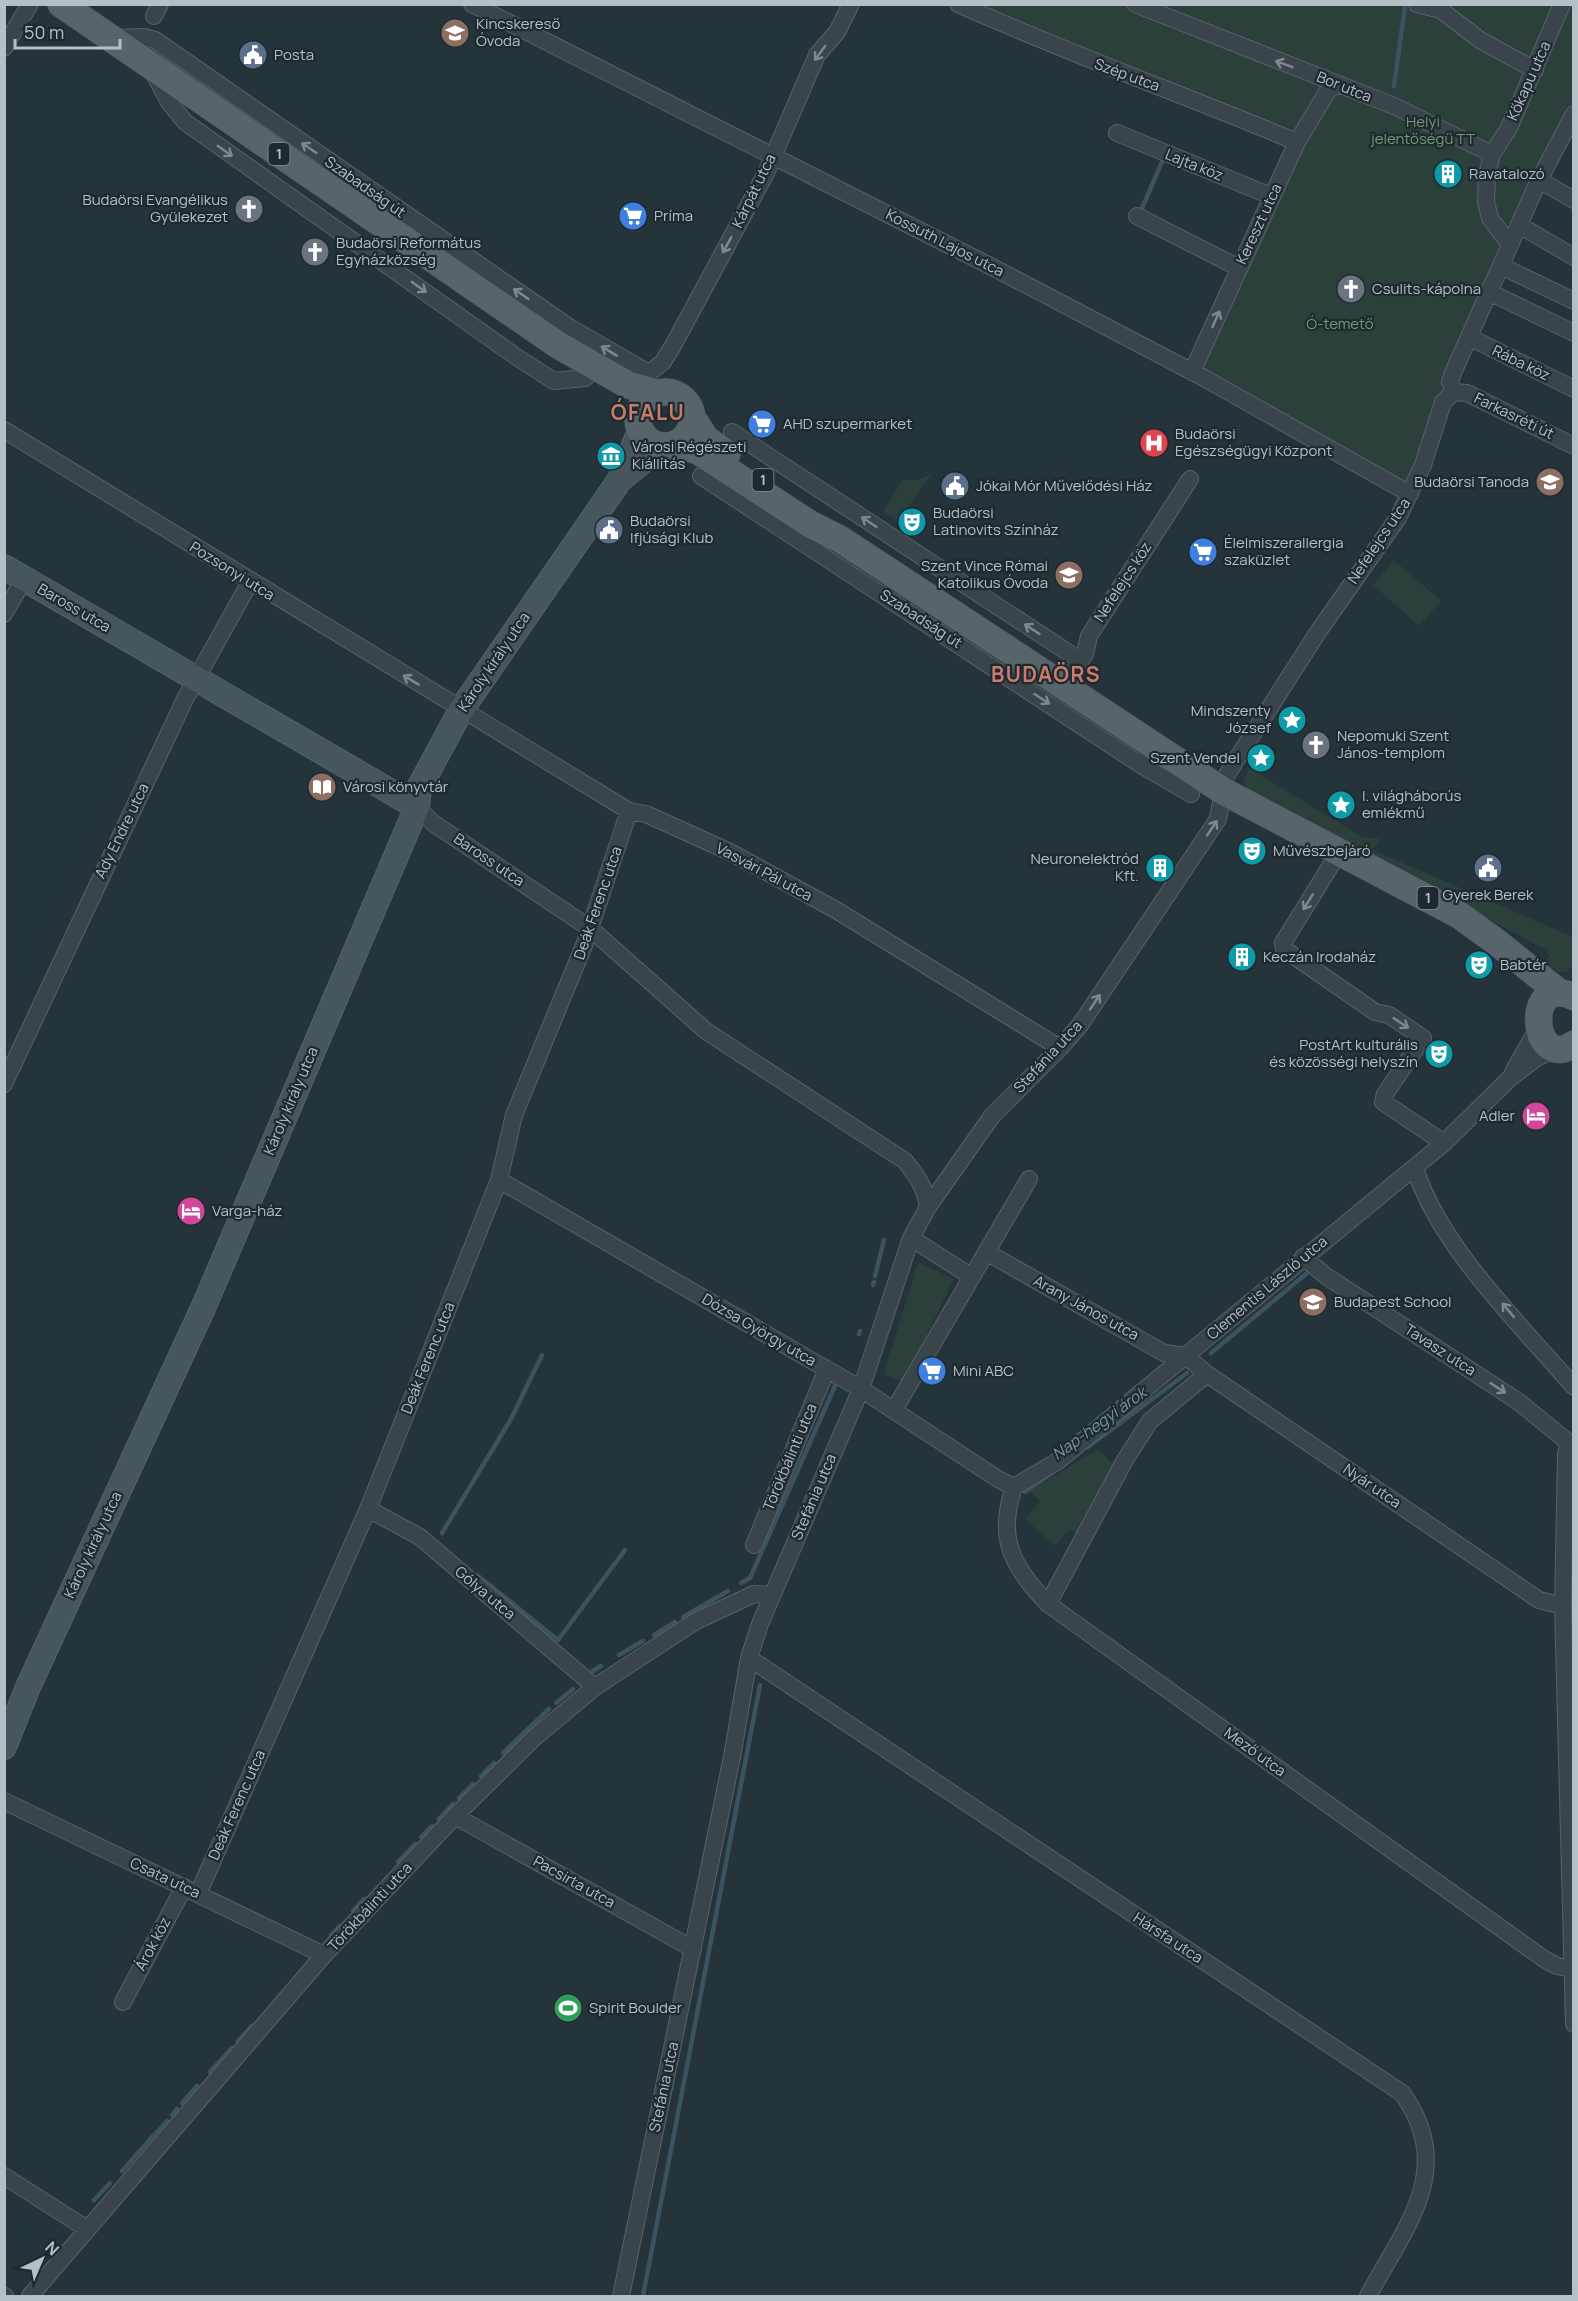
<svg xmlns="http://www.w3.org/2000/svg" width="1578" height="2301" viewBox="0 0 1578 2301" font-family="Manrope,sans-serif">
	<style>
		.green { fill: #2b403b }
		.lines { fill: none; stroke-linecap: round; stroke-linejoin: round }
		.stream { stroke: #3b535f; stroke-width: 4.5 }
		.street-casing { stroke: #576368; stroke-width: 18 }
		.secondary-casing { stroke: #576368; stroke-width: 26 }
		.primary-casing { stroke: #424e53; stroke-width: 28 }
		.street { stroke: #39454a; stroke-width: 16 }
		.secondary { stroke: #47555d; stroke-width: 24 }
		.primary { stroke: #57646a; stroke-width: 27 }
		.oneway { stroke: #7d898e }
		.labels { text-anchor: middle; stroke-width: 4.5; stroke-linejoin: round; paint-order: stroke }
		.shield { fill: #1e2a2f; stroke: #879399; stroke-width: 1.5 }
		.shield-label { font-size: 14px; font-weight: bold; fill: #b4c0c6 }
		.poi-label { font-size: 15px; fill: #b4c0c6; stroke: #1e2a2f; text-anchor: start }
		.street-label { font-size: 15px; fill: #b4c0c6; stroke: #1e2a2f }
		.park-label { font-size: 15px; fill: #769975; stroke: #1e2a2f }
		.water-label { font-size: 16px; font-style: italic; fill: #7897a6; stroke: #1e2a2f }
		.district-label { font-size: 21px; font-weight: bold; letter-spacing: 1.5px; fill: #ca7c6c; stroke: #1e2a2f }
	</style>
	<rect width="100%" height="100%" fill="#25333a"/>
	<path class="green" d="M 958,5 L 1573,5 L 1573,114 L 1539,180 L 1410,494 L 1192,372 L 1297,142 Z
		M 932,473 L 898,522 L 883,512 L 902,480 L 919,480 Z
		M 1394,560 L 1441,601 L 1419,626 L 1373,585 Z
		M 1249,768 L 1362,837 L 1381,839 L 1373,850 L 1573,937 L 1573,965 L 1566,972 L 1558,972 L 1545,961 L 1550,955 L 1544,949 L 1247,789 L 1243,781 Z
		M 918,1262 L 954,1279 L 904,1382 L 884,1374 Z
		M 1098,1449 L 1114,1465 L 1077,1534 L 1070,1529 L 1055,1546 L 1025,1519 L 1040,1501 L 1030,1491 Z"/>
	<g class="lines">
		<path class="stream" d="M 1394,86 L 1405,6
			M 1140,213 L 1164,157
			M 875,1276 L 884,1240
			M 873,1285 L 874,1282
			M 859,1334 L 860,1331
			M 1211,1353 L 1306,1274
			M 1088,1447 L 1187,1373
			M 1025,1492 L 1052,1473
			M 442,1533 L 511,1419 L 542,1355
			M 477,1575 L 558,1640 L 625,1550
			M 741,1583 L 750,1578 L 835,1386
			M 683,1617 L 728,1591
			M 654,1635 L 675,1622
			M 619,1655 L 643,1641
			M 593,1671 L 601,1666
			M 556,1703 L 573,1689
			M 503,1753 L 549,1709
			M 481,1776 L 494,1763
			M 459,1798 L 473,1784
			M 439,1819 L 453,1804
			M 421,1837 L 432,1826
			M 398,1862 L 415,1844
			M 353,1911 L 364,1899
			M 331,1935 L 340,1926
			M 238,2041 L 252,2026
			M 210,2072 L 232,2048
			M 182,2103 L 197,2086
			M 172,2115 L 177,2109
			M 157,2132 L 167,2121
			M 122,2171 L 154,2135
			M 94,2200 L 110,2183
			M 643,2296 L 760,1685"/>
		<g class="street-casing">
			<path id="street" d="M 472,4 L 998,270 L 1204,378 L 1410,494
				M 958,4 C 1070,54 1184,95 1297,142
				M 1135,4 L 1394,106 L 1492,154
				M 1417,4 L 1441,10 L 1480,40 L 1535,70
				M 154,16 L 160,4
				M 113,38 L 144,37 L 155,40 L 517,291 L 569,327 L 649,373 L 663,362 L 675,342 L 766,173 L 817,55 L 837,32 L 851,4
				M 4,48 L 30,4
				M 153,72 L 169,102 L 185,122 L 518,358 L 554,381 L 585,378 L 591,373
				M 1117,133 L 1271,196
				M 1539,180 L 1574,200
				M 1137,216 L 1239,268
				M 1519,225 L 1574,257
				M 1510,245 L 1490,218 L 1486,202 L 1487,175 L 1492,154 L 1509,128 L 1562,4
				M 1501,266 L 1574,301
				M 1489,292 L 1574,333
				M 1469,337 L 1574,389
				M 1192,372 L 1297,142 L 1329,89 L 1338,85
				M 1454,392 L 1450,382 L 1452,375 L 1539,180 L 1574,114
				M 1454,392 L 1467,393 L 1574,446
				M 4,430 L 629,811 L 646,814 L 730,852 L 836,910 L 1060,1048
				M 732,432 L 1081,661
				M 701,476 L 1141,765 L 1152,747
				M 4,614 L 24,579
				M 1063,686 L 1085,654 L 1089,636 L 1190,479
				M 1141,765 L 1191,794
				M 417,807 L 433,823 L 591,929 L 706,1031 L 905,1161 C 917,1176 925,1187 928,1207
				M 1339,852 L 1283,943 L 1284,949 L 1375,1012 L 1389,1015 L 1423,1038 L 1385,1094 L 1383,1102 L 1444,1143
				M 1513,1072 L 1538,1028
				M 4,1084 L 185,699 L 250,582
				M 1415,1168 C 1439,1246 1520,1324 1574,1387
				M 499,1180 L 861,1389 L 998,1479 L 1014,1487
				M 911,1238 L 972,1277
				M 988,1253 L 1164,1353 L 1186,1356 L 1207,1374 L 1539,1600 L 1563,1606
				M 1303,1257 L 1326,1276 L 1519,1402 L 1574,1447
				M 894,1410 L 1029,1179
				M 1569,1443 L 1566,1454 L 1563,1606 L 1574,2024
				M 1014,1487 C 996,1539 1013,1567 1048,1604 L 1544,1959 L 1557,1966 L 1572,1969
				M 1014,1487 L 1058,1461 L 1444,1143 L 1510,1078 L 1538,1057 L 1556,1049
				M 368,1509 L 420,1537 L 595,1687
				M 754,1545 L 827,1369
				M 1048,1604 L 1125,1460 L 1150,1421 L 1207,1374
				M 749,1658 L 1402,2093 C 1457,2169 1405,2227 1368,2296
				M 4,1801 L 324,1955
				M 455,1816 L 693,1949
				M 198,1894 L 368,1509 L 499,1180 L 514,1115 L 585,943 L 629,811
				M 123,2002 L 184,1887
				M 4,2176 L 87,2229
				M 4,2296 L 5,2296
				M 30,2296 L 324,1955 L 455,1816 L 534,1738 L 595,1687 L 696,1621 L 754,1594 L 772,1595
				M 621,2296 L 732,1757 L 749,1658 L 760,1624 L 861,1389 L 911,1238 L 928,1207 L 992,1116 L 1060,1048 L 1080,1025 L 1218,819 L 1226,776 L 1245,746 L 1318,632 L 1398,518 L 1423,465 L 1443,402 L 1454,392"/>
		</g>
		<g class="secondary-casing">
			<path id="secondary" d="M 621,479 L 661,446
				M 4,567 L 417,807
				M 4,1747 L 28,1687 L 204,1306 L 417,807 L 419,788 L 461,710 L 619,481 L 640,431"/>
		</g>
		<g class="primary-casing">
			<path id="primary" d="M 61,4 L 558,345 L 628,385 L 657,393
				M638 419a27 27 0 1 1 54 0a27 27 0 1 1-54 0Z
				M 691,416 L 706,439 L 727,454
				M 676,444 L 698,451 L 810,524 L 840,539 L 1223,791 L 1459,915 L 1495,941 L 1560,993
				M 1574,997 C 1523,971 1531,1074 1574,1044"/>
		</g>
		<use href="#street" class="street"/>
		<use href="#secondary" class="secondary"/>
		<use href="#primary" class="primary"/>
	</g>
	<defs><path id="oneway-shaft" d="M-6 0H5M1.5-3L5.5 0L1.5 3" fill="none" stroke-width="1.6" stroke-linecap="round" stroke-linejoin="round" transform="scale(1.5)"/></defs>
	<g class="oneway">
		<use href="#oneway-shaft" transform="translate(820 53) rotate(126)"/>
		<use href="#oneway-shaft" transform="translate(1284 64) rotate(-159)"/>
		<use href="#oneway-shaft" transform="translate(309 148) rotate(-146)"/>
		<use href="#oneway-shaft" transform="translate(225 151) rotate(35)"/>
		<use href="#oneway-shaft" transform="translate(727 245) rotate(119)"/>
		<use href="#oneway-shaft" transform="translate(419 287) rotate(36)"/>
		<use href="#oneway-shaft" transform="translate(521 294) rotate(-146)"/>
		<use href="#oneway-shaft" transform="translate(1216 319) rotate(-66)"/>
		<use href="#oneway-shaft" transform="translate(609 351) rotate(-149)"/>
		<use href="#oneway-shaft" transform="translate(869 522) rotate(-146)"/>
		<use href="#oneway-shaft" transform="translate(1032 629) rotate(-147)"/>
		<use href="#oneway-shaft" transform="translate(411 680) rotate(-149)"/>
		<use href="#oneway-shaft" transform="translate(1042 699) rotate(33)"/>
		<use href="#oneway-shaft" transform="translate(1212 828) rotate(-56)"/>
		<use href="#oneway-shaft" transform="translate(1308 902) rotate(122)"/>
		<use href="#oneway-shaft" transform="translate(1095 1002) rotate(-56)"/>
		<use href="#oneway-shaft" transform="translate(1401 1023) rotate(34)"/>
		<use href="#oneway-shaft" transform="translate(1508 1310) rotate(-130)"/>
		<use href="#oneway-shaft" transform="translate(1498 1388) rotate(33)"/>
	</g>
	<defs>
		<g id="school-disc" transform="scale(1.5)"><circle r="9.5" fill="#8d6e63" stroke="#1e2a2f"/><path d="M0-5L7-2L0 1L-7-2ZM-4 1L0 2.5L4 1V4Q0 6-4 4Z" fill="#fff"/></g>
		<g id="civic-disc" transform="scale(1.5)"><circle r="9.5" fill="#5c6f8a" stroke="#1e2a2f"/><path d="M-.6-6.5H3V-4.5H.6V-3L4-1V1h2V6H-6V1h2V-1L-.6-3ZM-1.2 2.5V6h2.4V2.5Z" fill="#fff"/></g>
		<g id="building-disc" transform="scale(1.5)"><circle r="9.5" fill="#0f9aa8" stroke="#1e2a2f"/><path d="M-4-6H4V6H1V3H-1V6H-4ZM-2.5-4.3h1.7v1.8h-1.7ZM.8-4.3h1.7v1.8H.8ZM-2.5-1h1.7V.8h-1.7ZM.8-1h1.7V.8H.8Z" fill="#fff"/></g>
		<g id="church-disc" transform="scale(1.5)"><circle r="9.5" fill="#6b7280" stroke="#1e2a2f"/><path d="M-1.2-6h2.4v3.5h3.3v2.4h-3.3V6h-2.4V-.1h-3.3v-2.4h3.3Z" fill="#fff"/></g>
		<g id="supermarket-disc" transform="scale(1.5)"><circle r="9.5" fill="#3f7fe0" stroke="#1e2a2f"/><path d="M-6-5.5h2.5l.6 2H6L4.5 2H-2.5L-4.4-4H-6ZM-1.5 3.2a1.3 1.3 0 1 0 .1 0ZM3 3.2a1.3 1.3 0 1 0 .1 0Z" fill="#fff"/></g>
		<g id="hospital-disc" transform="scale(1.5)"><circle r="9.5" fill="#e0444e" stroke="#1e2a2f"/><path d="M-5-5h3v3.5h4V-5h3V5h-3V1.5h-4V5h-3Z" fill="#fff"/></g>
		<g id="museum-disc" transform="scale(1.5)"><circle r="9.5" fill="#0f9aa8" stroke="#1e2a2f"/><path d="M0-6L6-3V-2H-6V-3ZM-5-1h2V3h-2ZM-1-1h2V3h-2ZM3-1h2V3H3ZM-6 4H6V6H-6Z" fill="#fff"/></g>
		<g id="theatre-disc" transform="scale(1.5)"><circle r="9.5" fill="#0f9aa8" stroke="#1e2a2f"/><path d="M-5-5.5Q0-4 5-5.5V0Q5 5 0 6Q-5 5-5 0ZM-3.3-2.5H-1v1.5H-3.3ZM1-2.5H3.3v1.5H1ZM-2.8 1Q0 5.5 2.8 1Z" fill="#fff"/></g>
		<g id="sight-disc" transform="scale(1.5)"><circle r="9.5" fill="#0f9aa8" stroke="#1e2a2f"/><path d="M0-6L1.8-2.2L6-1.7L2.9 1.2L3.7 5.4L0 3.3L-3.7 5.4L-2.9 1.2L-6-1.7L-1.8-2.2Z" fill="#fff"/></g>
		<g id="library-disc" transform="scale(1.5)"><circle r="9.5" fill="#8d6e63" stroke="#1e2a2f"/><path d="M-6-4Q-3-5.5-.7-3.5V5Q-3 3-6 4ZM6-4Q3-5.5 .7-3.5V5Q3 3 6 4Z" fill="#fff"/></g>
		<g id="hotel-disc" transform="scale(1.5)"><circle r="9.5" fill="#d1479c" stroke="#1e2a2f"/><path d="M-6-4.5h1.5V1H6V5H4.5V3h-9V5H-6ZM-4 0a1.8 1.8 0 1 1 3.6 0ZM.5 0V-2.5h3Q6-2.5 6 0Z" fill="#fff"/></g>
		<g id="stadium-disc" transform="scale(1.5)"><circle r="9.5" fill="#2e9e5b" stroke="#1e2a2f"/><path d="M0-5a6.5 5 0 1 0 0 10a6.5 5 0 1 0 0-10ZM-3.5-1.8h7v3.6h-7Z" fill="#fff"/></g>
	</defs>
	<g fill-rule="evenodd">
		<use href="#school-disc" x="455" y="33"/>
		<use href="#civic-disc" x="253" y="55"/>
		<use href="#building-disc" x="1448" y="174"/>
		<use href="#church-disc" x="249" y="209"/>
		<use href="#supermarket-disc" x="633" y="216"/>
		<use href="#church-disc" x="315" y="252"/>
		<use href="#church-disc" x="1351" y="289"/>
		<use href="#supermarket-disc" x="762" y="424"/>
		<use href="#hospital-disc" x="1154" y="443"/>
		<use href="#museum-disc" x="611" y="456"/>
		<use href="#school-disc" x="1550" y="482"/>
		<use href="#civic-disc" x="955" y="486"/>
		<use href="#theatre-disc" x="912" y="522"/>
		<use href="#civic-disc" x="609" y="530"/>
		<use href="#supermarket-disc" x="1203" y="552"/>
		<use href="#school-disc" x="1069" y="575"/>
		<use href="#sight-disc" x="1292" y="720"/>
		<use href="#church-disc" x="1316" y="745"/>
		<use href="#sight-disc" x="1261" y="758"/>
		<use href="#library-disc" x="322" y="787"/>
		<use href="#sight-disc" x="1341" y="805"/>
		<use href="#theatre-disc" x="1252" y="851"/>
		<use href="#building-disc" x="1160" y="868"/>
		<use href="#civic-disc" x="1488" y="868"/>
		<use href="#building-disc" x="1242" y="957"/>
		<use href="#theatre-disc" x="1479" y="965"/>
		<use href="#theatre-disc" x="1439" y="1054"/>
		<use href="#hotel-disc" x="1536" y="1116"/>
		<use href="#hotel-disc" x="191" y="1211"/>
		<use href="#school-disc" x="1313" y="1302"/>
		<use href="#supermarket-disc" x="932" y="1371"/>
		<use href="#stadium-disc" x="568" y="2008"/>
	</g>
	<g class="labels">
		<g class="shield">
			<rect x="268.5" y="143" width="21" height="22" rx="4.5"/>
			<rect x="752.5" y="469" width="21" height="22" rx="4.5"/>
			<rect x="1417.5" y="887" width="21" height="22" rx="4.5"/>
		</g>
		<g class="shield-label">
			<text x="279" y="159">1</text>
			<text x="763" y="485">1</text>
			<text x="1428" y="903">1</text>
		</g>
		<g class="poi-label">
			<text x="476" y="29">Kincskereső<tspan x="476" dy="17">Óvoda</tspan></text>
			<text x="274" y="60">Posta</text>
			<text x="1469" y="179">Ravatalozó</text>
			<text x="228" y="205" text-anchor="end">Budaörsi Evangélikus<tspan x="228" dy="17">Gyülekezet</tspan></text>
			<text x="654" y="221">Príma</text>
			<text x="336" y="248">Budaörsi Református<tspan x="336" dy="17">Egyházközség</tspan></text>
			<text x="1372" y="294">Csulits-kápolna</text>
			<text x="783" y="429">AHD szupermarket</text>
			<text x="1175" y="439">Budaörsi<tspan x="1175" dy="17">Egészségügyi Központ</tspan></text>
			<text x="632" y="452">Városi Régészeti<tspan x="632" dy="17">Kiállítás</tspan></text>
			<text x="1529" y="487" text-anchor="end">Budaörsi Tanoda</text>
			<text x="976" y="491">Jókai Mór Művelődési Ház</text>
			<text x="933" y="518">Budaörsi<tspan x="933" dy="17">Latinovits Színház</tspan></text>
			<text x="630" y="526">Budaörsi<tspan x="630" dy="17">Ifjúsági Klub</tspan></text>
			<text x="1224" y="548">Élelmiszerallergia<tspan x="1224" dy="17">szaküzlet</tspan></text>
			<text x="1048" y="571" text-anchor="end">Szent Vince Római<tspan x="1048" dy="17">Katolikus Óvoda</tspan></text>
			<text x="1271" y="716" text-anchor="end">Mindszenty<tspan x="1271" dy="17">József</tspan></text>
			<text x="1337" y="741">Nepomuki Szent<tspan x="1337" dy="17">János-templom</tspan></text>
			<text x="1240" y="763" text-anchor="end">Szent Vendel</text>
			<text x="343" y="792">Városi könyvtár</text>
			<text x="1362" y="801">I. világháborús<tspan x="1362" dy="17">emlékmű</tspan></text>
			<text x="1273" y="856">Művészbejáró</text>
			<text x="1139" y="864" text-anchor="end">Neuronelektród<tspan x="1139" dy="17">Kft.</tspan></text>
			<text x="1488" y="900" text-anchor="middle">Gyerek Berek</text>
			<text x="1263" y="962">Keczán Irodaház</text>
			<text x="1500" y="970">Babtér</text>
			<text x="1418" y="1050" text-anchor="end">PostArt kulturális<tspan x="1418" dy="17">és közösségi helyszín</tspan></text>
			<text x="1515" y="1121" text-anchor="end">Adler</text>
			<text x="212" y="1216">Varga-ház</text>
			<text x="1334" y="1307">Budapest School</text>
			<text x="953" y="1376">Mini ABC</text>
			<text x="589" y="2013">Spirit Boulder</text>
		</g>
		<g class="street-label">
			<text transform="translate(1127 75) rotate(20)" y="5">Szép utca</text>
			<text transform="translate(1529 81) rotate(-66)" y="5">Kőkapu utca</text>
			<text transform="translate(1344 87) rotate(22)" y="5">Bor utca</text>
			<text transform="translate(1194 165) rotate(22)" y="5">Lajta köz</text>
			<text transform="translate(365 187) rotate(35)" y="5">Szabadság út</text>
			<text transform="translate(754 191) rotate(-64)" y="5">Kárpát utca</text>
			<text transform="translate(1259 224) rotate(-65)" y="5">Kereszt utca</text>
			<text transform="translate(945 243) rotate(27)" y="5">Kossuth Lajos utca</text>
			<text transform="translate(1521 363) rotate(26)" y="5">Rába köz</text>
			<text transform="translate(1514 416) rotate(26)" y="5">Farkasréti út</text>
			<text transform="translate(1379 541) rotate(-56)" y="5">Nefelejcs utca</text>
			<text transform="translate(232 571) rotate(32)" y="5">Pozsonyi utca</text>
			<text transform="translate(1123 582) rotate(-57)" y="5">Nefelejcs köz</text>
			<text transform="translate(74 608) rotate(30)" y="5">Baross utca</text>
			<text transform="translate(921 619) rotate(33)" y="5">Szabadság út</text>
			<text transform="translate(494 662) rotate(-56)" y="5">Károly király utca</text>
			<text transform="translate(122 831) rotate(-64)" y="5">Ady Endre utca</text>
			<text transform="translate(489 860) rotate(34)" y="5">Baross utca</text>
			<text transform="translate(764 872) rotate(28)" y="5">Vasvári Pál utca</text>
			<text transform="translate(598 903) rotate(-71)" y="5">Deák Ferenc utca</text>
			<text transform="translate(1048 1057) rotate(-47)" y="5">Stefánia utca</text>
			<text transform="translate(291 1101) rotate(-67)" y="5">Károly király utca</text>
			<text transform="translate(1267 1288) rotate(-40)" y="5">Clementis László utca</text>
			<text transform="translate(1086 1308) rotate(29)" y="5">Arany János utca</text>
			<text transform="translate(759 1330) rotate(30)" y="5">Dózsa György utca</text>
			<text transform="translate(1440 1350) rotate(33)" y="5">Tavasz utca</text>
			<text transform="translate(428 1358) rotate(-68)" y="5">Deák Ferenc utca</text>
			<text transform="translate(790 1457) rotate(-67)" y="5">Törökbálinti utca</text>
			<text transform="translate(1372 1486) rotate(34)" y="5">Nyár utca</text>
			<text transform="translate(814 1497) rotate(-67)" y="5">Stefánia utca</text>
			<text transform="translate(93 1545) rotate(-65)" y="5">Károly király utca</text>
			<text transform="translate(485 1593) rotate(40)" y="5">Gólya utca</text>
			<text transform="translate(1255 1752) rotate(36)" y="5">Mező utca</text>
			<text transform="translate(237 1805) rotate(-66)" y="5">Deák Ferenc utca</text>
			<text transform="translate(165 1878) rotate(25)" y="5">Csata utca</text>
			<text transform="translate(574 1882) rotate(29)" y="5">Pacsirta utca</text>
			<text transform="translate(370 1907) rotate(-47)" y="5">Törökbálinti utca</text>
			<text transform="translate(1168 1938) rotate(33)" y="5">Hársfa utca</text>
			<text transform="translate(153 1944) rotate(-62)" y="5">Árok köz</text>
			<text transform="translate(664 2087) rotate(-78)" y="5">Stefánia utca</text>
		</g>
		<g class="park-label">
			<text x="1423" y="127">Helyi<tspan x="1423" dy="17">jelentőségű TT</tspan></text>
			<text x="1340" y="329">Ó-temető</text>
		</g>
		<g class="water-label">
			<text transform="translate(1099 1423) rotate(-36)" y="6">Nap-hegyi árok</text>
		</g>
		<g class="district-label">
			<text x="648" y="420">ÓFALU</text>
			<text x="1046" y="682">BUDAÖRS</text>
		</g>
	</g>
	<rect width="1578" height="2301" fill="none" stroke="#b4c0c6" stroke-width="12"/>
	<g transform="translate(42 2259) rotate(44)" stroke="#1e2a2f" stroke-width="4.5" paint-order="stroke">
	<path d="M0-4.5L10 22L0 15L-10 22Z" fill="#b4c0c6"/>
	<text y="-9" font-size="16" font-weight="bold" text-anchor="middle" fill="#b4c0c6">N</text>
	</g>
	<path d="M15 39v9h105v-9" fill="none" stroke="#b4c0c6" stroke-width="3"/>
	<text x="24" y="39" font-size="18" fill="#b4c0c6" stroke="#1e2a2f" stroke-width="4.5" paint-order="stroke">50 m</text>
</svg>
